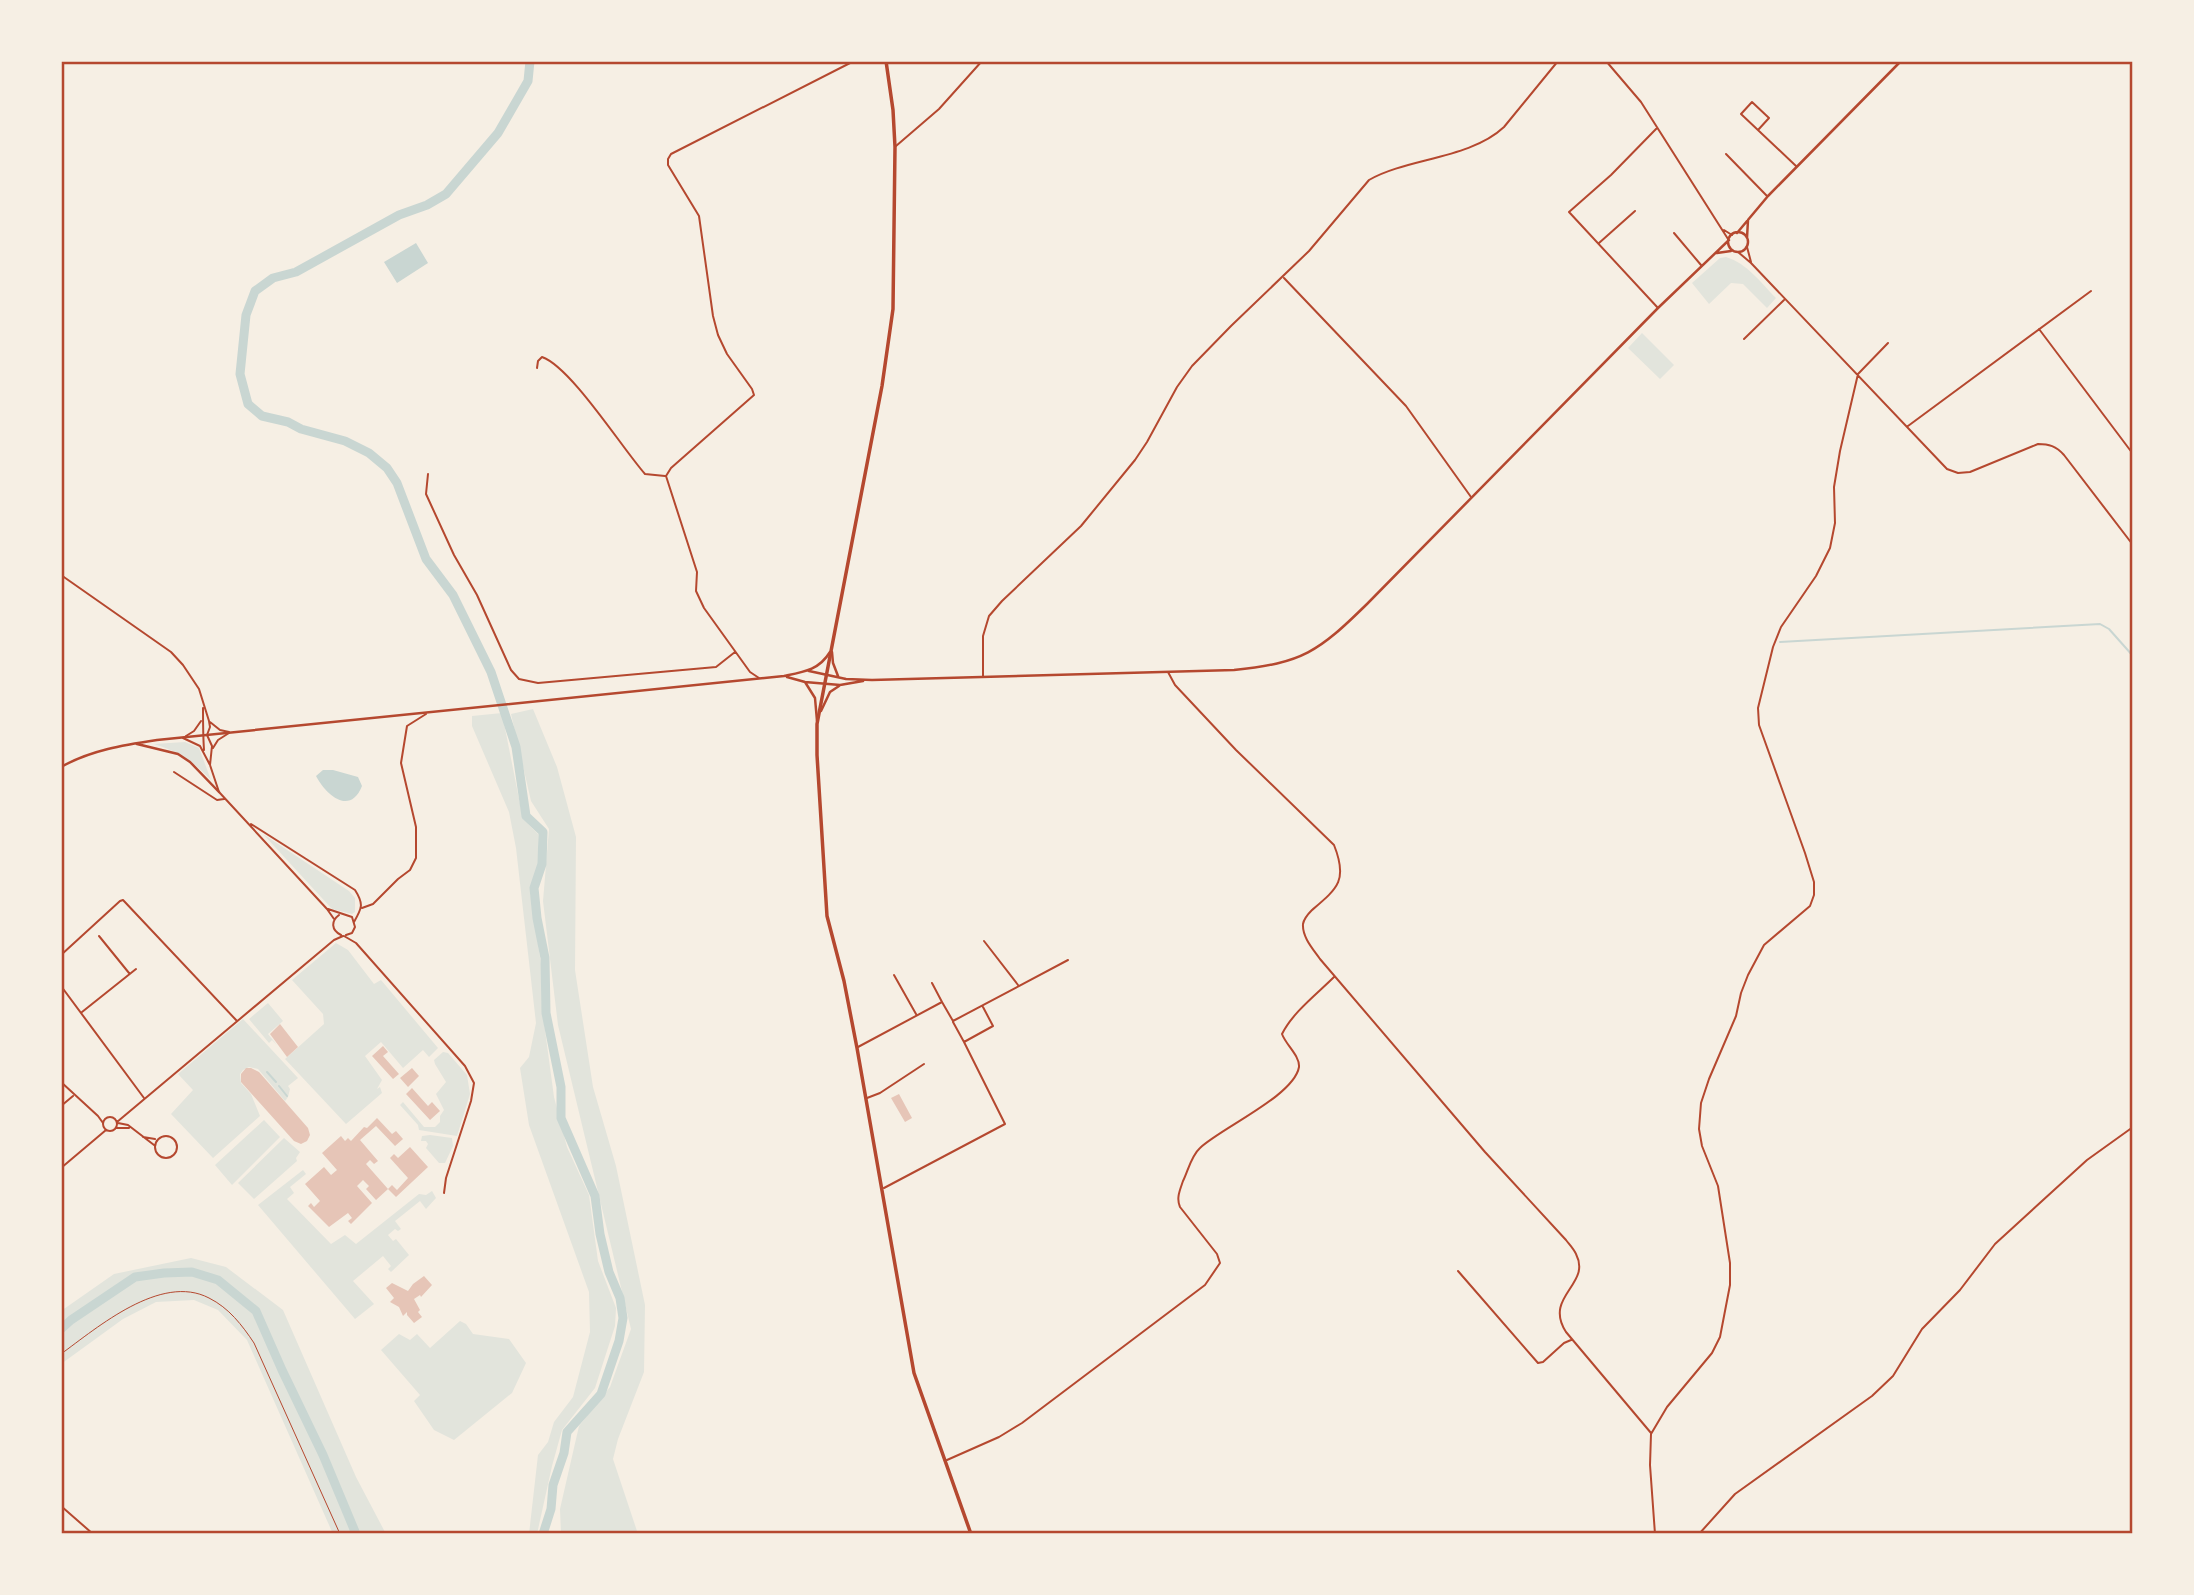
<svg xmlns="http://www.w3.org/2000/svg" width="2194" height="1595" viewBox="0 0 2194 1595" font-family="Raleway,sans-serif">
	<style>
		.green { fill: #e2e4dc }
		.water { fill: #c9d6d2 }
		.lines { fill: none; stroke-linecap: round; stroke-linejoin: round }
		.stream { stroke: #c9d6d2; stroke-width: 2 }
		.river { stroke: #c9d6d2; stroke-width: 9 }
		.building { fill: #e6c5b7 }
		.path { stroke: #b5482f; stroke-width: 1 }
		.minor { stroke: #b5482f; stroke-width: 2 }
		.tertiary { stroke: #b5482f; stroke-width: 2.5 }
		.primary { stroke: #b5482f; stroke-width: 3.5 }
		.neatline { fill: none; stroke: #b5482f; stroke-width: 2.5 }
	</style>
	<rect width="100%" height="100%" fill="#f6efe4"/>
	<path class="green" d="M 1726,257 C 1748,264 1760,282 1776,298 L 1767,308 L 1743,284 L 1731,283 L 1709,304 L 1692,283 L 1720,258 Z
		M 1642,333 L 1674,365 L 1660,379 L 1628,348 Z
		M 533,709 L 557,767 L 576,837 L 575,970 L 593,1087 L 616,1166 L 645,1305 L 644,1372 L 618,1439 L 613,1459 L 638,1534 L 561,1534 L 560,1509 L 579,1426 L 610,1387 L 631,1329 L 558,1025 L 543,901 L 549,829 L 531,801 L 511,714 Z
		M 502,713 L 523,819 L 538,834 L 538,865 L 530,890 L 541,964 L 542,1008 L 554,1097 L 567,1147 L 589,1195 L 598,1261 L 616,1308 L 615,1326 L 595,1388 L 562,1430 L 552,1466 L 537,1534 L 529,1534 L 538,1455 L 548,1442 L 554,1422 L 573,1397 L 590,1332 L 589,1292 L 529,1125 L 520,1068 L 529,1057 L 536,1023 L 516,848 L 509,812 L 472,726 L 472,716 Z
		M 185,742 L 199,748 L 211,780 C 190,759 182,753 154,744 Z
		M 263,834 L 349,891 L 355,898 L 355,912 L 352,914 L 332,909 Z
		M 336,943 L 348,950 L 374,984 L 381,980 L 438,1048 L 429,1057 L 423,1050 L 403,1068 L 381,1042 L 365,1056 L 382,1080 L 377,1089 L 380,1087 L 382,1093 L 346,1124 L 285,1059 L 324,1024 L 323,1014 L 292,980 Z
		M 268,1003 L 283,1021 L 268,1034 L 277,1045 L 272,1040 L 269,1043 L 249,1019 Z
		M 243,1019 L 298,1078 L 288,1086 L 290,1089 L 288,1097 L 285,1101 L 258,1069 L 249,1067 L 243,1070 L 240,1074 L 241,1083 L 251,1094 L 260,1116 L 213,1158 L 171,1114 L 193,1090 L 178,1074 Z
		M 443,1052 L 448,1053 L 467,1075 L 470,1094 L 457,1136 L 419,1130 L 418,1125 L 400,1105 L 403,1102 L 424,1127 L 435,1127 L 440,1122 L 440,1116 L 444,1110 L 436,1094 L 446,1082 L 435,1064 L 434,1060 Z
		M 264,1120 L 280,1137 L 232,1185 L 215,1165 Z
		M 430,1135 L 452,1138 L 453,1146 L 445,1163 L 439,1163 L 426,1148 L 428,1144 L 426,1141 L 421,1141 L 422,1136 Z
		M 284,1138 L 300,1152 L 296,1158 L 297,1161 L 254,1199 L 238,1183 Z
		M 303,1170 L 306,1174 L 290,1187 L 294,1193 L 287,1199 L 331,1244 L 345,1235 L 356,1244 L 419,1194 L 426,1195 L 432,1191 L 436,1198 L 426,1209 L 420,1201 L 395,1221 L 401,1229 L 398,1231 L 395,1229 L 388,1235 L 393,1241 L 396,1239 L 409,1255 L 391,1272 L 388,1269 L 391,1266 L 383,1256 L 353,1281 L 374,1304 L 355,1319 L 258,1205 Z
		M 191,1258 L 226,1267 L 283,1310 L 356,1477 L 386,1534 L 333,1534 L 247,1340 L 218,1310 L 194,1300 L 156,1302 L 123,1319 L 61,1364 L 61,1311 L 114,1274 Z
		M 460,1321 L 466,1324 L 473,1334 L 509,1339 L 526,1363 L 512,1393 L 454,1440 L 434,1430 L 414,1401 L 420,1395 L 381,1350 L 399,1334 L 410,1340 L 417,1334 L 430,1348 Z"/>
	<path class="water" d="M 416,243 L 428,263 L 397,283 L 384,262 Z
		M 323,770 L 333,770 L 358,777 L 362,786 C 350,816 326,795 316,776 Z"/>
	<g class="lines">
		<path class="stream" d="M 1780,642 L 2100,624 L 2109,629 L 2133,656
			M 267,1072 L 276,1082
			M 279,1086 L 287,1096"/>
		<path class="river" d="M 530,61 L 528,81 L 498,133 L 446,194 L 427,205 L 399,215 L 296,272 L 273,278 L 255,291 L 246,315 L 240,374 L 248,404 L 262,416 L 288,422 L 301,429 L 345,441 L 369,453 L 387,468 L 397,483 L 426,559 L 453,595 L 491,672 L 516,747 L 526,816 L 543,832 L 542,864 L 534,888 L 537,918 L 545,958 L 546,1013 L 561,1087 L 561,1118 L 595,1196 L 600,1234 L 609,1272 L 620,1298 L 623,1318 L 619,1341 L 601,1394 L 567,1432 L 564,1453 L 553,1485 L 551,1509 L 543,1534
			M 61,1329 L 71,1320 L 135,1277 L 164,1273 L 192,1272 L 218,1280 L 256,1311 L 282,1370 L 323,1455 L 356,1534"/>
	</g>
	<path class="building" d="M 280,1024 L 298,1047 L 287,1057 L 270,1034 Z
		M 383,1046 L 388,1052 L 383,1056 L 399,1074 L 393,1079 L 372,1056 Z
		M 246,1068 L 251,1068 L 259,1072 L 308,1128 L 310,1135 L 307,1141 L 301,1144 L 294,1141 L 241,1082 L 241,1074 Z
		M 412,1068 L 419,1076 L 408,1087 L 400,1078 Z
		M 412,1088 L 428,1106 L 432,1102 L 440,1111 L 430,1120 L 406,1094 Z
		M 899,1094 L 912,1118 L 905,1122 L 891,1098 Z
		M 377,1118 L 392,1134 L 396,1131 L 403,1139 L 395,1146 L 376,1126 L 360,1140 L 378,1161 L 374,1164 L 370,1160 L 366,1164 L 388,1189 L 376,1200 L 366,1189 L 369,1186 L 363,1180 L 357,1186 L 372,1203 L 351,1224 L 348,1221 L 352,1218 L 348,1213 L 329,1227 L 308,1206 L 311,1203 L 314,1207 L 320,1201 L 305,1184 L 324,1167 L 331,1175 L 337,1170 L 322,1153 L 341,1136 L 345,1141 L 348,1138 L 351,1141 L 364,1127 L 367,1128 Z
		M 410,1147 L 428,1167 L 396,1197 L 388,1189 L 392,1185 L 397,1190 L 408,1178 L 390,1158 L 394,1154 L 398,1158 Z
		M 424,1276 L 432,1285 L 421,1297 L 420,1295 L 414,1299 L 420,1310 L 418,1312 L 422,1317 L 414,1323 L 407,1315 L 407,1312 L 403,1316 L 399,1307 L 390,1302 L 394,1298 L 386,1288 L 392,1283 L 408,1291 L 413,1284 Z"/>
	<g class="lines">
		<path class="path" d="M 61,1354 C 98,1327 161,1273 209,1298 C 229,1308 242,1325 254,1343 L 340,1534"/>
		<path class="minor" d="M 1606,61 L 1641,102 L 1728,239
			M 1657,128 L 1611,175 L 1569,212 L 1658,308
			M 1758,130 L 1769,118 L 1752,102 L 1741,114 L 1796,166
			M 896,146 L 939,109 L 982,61
			M 1726,154 L 1767,196
			M 1724,230 L 1732,235
			M 1674,233 L 1701,265
			M 1599,243 L 1635,211
			M 1747,247 L 1751,262
			M 1738,252 L 1751,263 L 1947,469 L 1958,473 L 1970,472 L 2038,444 C 2049,444 2056,446 2064,455 L 2133,545
			M 1284,278 L 1406,406 L 1471,497
			M 2039,329 L 2133,454
			M 1744,339 L 1784,300
			M 537,368 L 538,361 L 542,357 C 571,367 622,448 645,474 L 665,476
			M 1908,426 L 2091,291
			M 428,474 L 426,494 L 454,555 L 477,595 L 511,670 L 519,679 L 538,683 L 716,667 L 735,652
			M 61,575 L 171,652 L 183,665 L 199,689 L 209,721 L 210,727 L 207,735 L 212,746 L 210,765
			M 1168,672 L 1175,685 L 1236,750 L 1334,845 C 1348,880 1338,888 1312,910 C 1308,914 1304,918 1303,924 C 1302,937 1313,949 1320,959 L 1485,1152 L 1566,1240 C 1569,1244 1574,1249 1576,1254 C 1592,1285 1543,1296 1566,1332 L 1651,1433
			M 983,676 L 983,636 L 989,616 L 1002,601 L 1081,526 L 1135,460 L 1147,442 L 1177,387 L 1192,366 L 1231,326 L 1309,251 L 1369,180 C 1407,158 1470,159 1504,127 L 1558,61
			M 759,678 L 750,672 L 704,608 L 696,591 L 697,572 L 666,476 L 671,468 L 754,395 L 752,389 L 727,354 L 718,335 L 713,316 L 699,216 L 668,165 L 668,159 L 671,154 L 854,61
			M 203,708 C 203,723 203,736 204,750
			M 210,722 L 220,730 L 229,732
			M 186,736 L 194,731 L 201,721
			M 183,738 L 200,746 L 210,765 L 219,792 L 327,909 L 334,919
			M 213,748 L 218,740 L 229,733
			M 174,772 L 217,800 L 224,799
			M 251,824 L 355,890 C 364,904 362,908 354,922
			M 362,908 L 373,904 L 398,879 L 410,870 L 416,858 L 416,827 L 401,763 L 407,726 L 426,714
			M 328,909 L 352,917 L 355,927 L 352,933 L 346,935
			M 339,915 C 331,921 331,930 341,935
			M 99,936 L 129,973
			M 344,936 L 356,943 L 465,1066 L 474,1083 L 471,1101 L 446,1178 L 444,1193
			M 984,941 L 1018,985
			M 61,955 L 120,901 L 123,900 L 237,1021
			M 894,975 L 916,1014
			M 61,986 L 144,1098
			M 942,1002 L 953,1021 L 1068,960
			M 82,1012 L 136,969
			M 953,1022 L 964,1042 L 993,1026 L 983,1007
			M 858,1047 L 942,1002 L 932,983
			M 61,1082 L 98,1116 L 103,1123
			M 867,1098 L 880,1093 L 924,1064
			M 61,1106 L 73,1096
			M103 1124a7 7 0 1 1 14 0a7 7 0 1 1-14 0Z
			M 117,1122 L 334,940 L 343,936
			M 118,1123 L 128,1125 L 154,1145
			M 117,1128 L 129,1128
			M155 1147a11 11 0 1 1 22 0a11 11 0 1 1-22 0Z
			M 143,1137 L 155,1139
			M 61,1168 L 106,1130
			M 884,1188 L 1005,1124 L 964,1042
			M 1458,1271 L 1538,1363 L 1543,1362 L 1564,1343 L 1571,1340
			M 947,1460 L 999,1437 L 1022,1423 L 1205,1285 L 1220,1263 L 1217,1254 L 1180,1207 C 1176,1198 1180,1190 1183,1181 C 1188,1171 1191,1156 1200,1148 C 1221,1128 1294,1096 1299,1067 C 1300,1056 1286,1045 1282,1034 C 1293,1012 1317,994 1334,977
			M 61,1506 L 93,1534
			M 1655,1534 L 1650,1465 L 1651,1434 L 1667,1407 L 1712,1353 L 1720,1337 L 1730,1285 L 1730,1263 L 1718,1186 L 1702,1146 L 1699,1129 L 1701,1103 L 1709,1079 L 1736,1016 L 1741,993 L 1748,975 L 1764,945 L 1810,906 L 1814,895 L 1814,882 L 1805,853 L 1759,725 L 1758,708 L 1773,647 L 1781,627 L 1816,576 L 1830,548 L 1835,523 L 1834,487 L 1840,451 L 1858,374 L 1888,343
			M 1699,1534 L 1735,1494 L 1872,1396 L 1893,1376 L 1922,1329 L 1960,1290 L 1995,1244 L 2087,1160 L 2133,1127"/>
		<path class="tertiary" d="M1728 242a10 10 0 1 1 20 0a10 10 0 1 1-20 0Z
			M 1737,233 L 1768,196 L 1901,61
			M 1747,238 L 1748,220
			M 1717,253 L 1731,251
			M 832,652 L 833,663 L 838,676
			M 809,671 L 846,679 L 872,680 L 1234,670 C 1303,663 1318,652 1367,604 L 1658,308 L 1729,240
			M 787,677 L 805,682 L 840,685 L 863,681
			M 805,682 L 815,698 L 817,721
			M 821,711 L 830,692 L 839,686
			M 137,744 L 178,754 L 190,762 L 219,792
			M 61,767 C 91,750 124,745 157,740 L 784,676 C 804,672 819,670 830,652"/>
		<path class="primary" d="M 886,61 L 893,110 L 895,147 L 893,309 L 882,386 L 817,724 L 817,755 L 827,916 L 844,981 L 857,1048 L 914,1373 L 971,1534"/>
	</g>
	<rect width="2194" height="1595" fill="none" stroke="#f6efe4" stroke-width="126"/>
	<rect x="63" y="63" width="2068" height="1469" class="neatline"/>
</svg>
